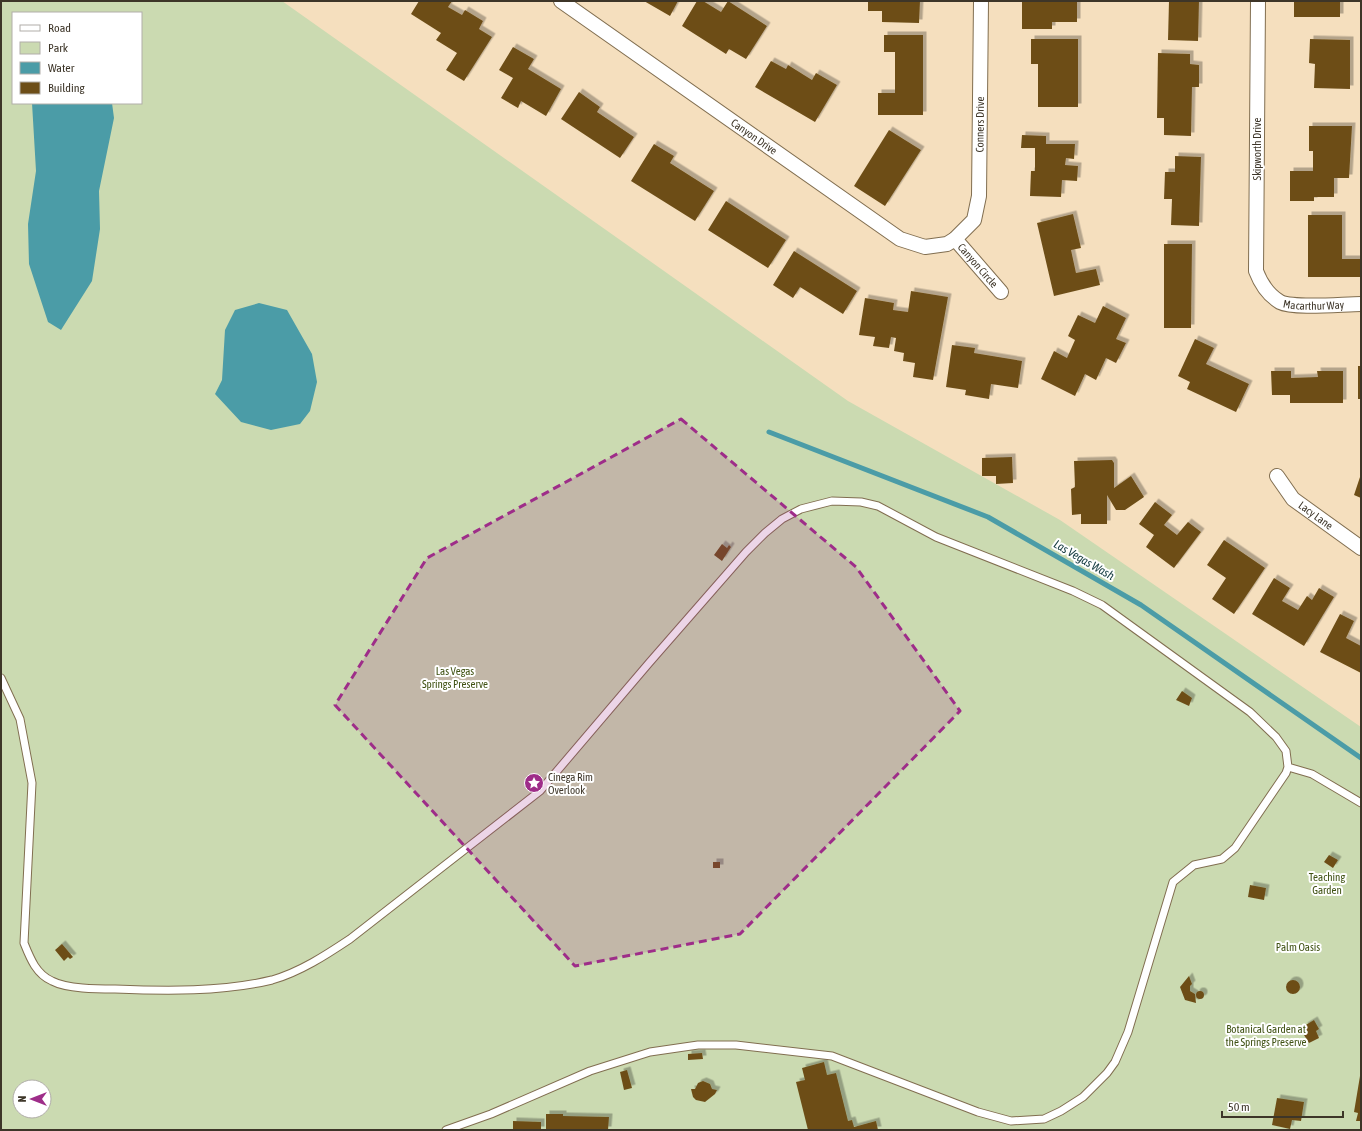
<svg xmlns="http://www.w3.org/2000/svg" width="1362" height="1131" viewBox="0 0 1362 1131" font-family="'Asap Condensed',sans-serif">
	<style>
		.green { fill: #cbdab1; fill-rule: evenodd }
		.water { fill: #4b9ca7 }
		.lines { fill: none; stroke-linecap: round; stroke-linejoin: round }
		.stream { stroke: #4b9ca7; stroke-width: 5 }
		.building { fill: #6d4e18; filter: url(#shadow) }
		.lane-casing { stroke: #816e50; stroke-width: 9 }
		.street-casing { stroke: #816e50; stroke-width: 16 }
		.lane { stroke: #fff; stroke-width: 7 }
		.street { stroke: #fff; stroke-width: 14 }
		.marked { fill: #9e2d89; fill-opacity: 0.2; stroke: #9e2d89; stroke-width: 3; stroke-dasharray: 8 5; stroke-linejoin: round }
		.labels { text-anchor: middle; stroke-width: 4; stroke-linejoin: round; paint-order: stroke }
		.street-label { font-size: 11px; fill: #3d3528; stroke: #fff }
		.park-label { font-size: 11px; fill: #3e5011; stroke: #fff }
		.poi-label { font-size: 11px; fill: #3d3528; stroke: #fff; text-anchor: start }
		.water-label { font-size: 12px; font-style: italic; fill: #163c41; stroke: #fff }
	</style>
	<defs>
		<filter id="shadow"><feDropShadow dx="3.5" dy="-3.5" stdDeviation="0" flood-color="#0004"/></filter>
	</defs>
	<rect width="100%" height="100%" fill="#f5dfbe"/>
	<path class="green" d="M 1,1 L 282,1 L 848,401 L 1060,520 L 1361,727 L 1361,1130 L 1,1130 ZM 13,13 L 141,13 L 141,103 L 13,103 ZM 20,1087 L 44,1087 L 44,1111 L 20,1111 Z"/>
	<path class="water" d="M 32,103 L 112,103 L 114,118 L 99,191 L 100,229 L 92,281 L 61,330 L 48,322 L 29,264 L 28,224 L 36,171 Z
		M 259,303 L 287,310 L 312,354 L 317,382 L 310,411 L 300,424 L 271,430 L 241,422 L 215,394 L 222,380 L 225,330 L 235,310 Z"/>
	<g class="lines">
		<path class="stream" d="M 769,432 L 988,517 L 1141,605 L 1361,758"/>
	</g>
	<path class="building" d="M 419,1 L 452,1 L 448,7 L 462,15 L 465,10 L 483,21 L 479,29 L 492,37 L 464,81 L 446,70 L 457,53 L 436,40 L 441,33 L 411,14 Z
		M 644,1 L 678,1 L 670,16 Z
		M 697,1 L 703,1 L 721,12 L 728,1 L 767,26 L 746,59 L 729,49 L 726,54 L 682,26 Z
		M 868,1 L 920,1 L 919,23 L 882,22 L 882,11 L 868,11 Z
		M 1022,1 L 1077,1 L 1077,22 L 1052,22 L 1052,29 L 1022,29 Z
		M 1169,1 L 1199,1 L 1198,41 L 1168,40 Z
		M 1294,1 L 1340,1 L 1340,17 L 1294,17 Z
		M 884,35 L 923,35 L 923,115 L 878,115 L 878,93 L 895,93 L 895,52 L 884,52 Z
		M 1031,39 L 1078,39 L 1078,107 L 1038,107 L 1038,64 L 1031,64 Z
		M 1310,39 L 1350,40 L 1350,89 L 1314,88 L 1315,64 L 1309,63 Z
		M 513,47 L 534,59 L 528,69 L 561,89 L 546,116 L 521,101 L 518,108 L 501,98 L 513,78 L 499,70 Z
		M 1158,53 L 1190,54 L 1190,64 L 1199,65 L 1199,87 L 1192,87 L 1191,136 L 1164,135 L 1164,118 L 1157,118 Z
		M 771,61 L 786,69 L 788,65 L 812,80 L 816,73 L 837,85 L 815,122 L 755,87 Z
		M 579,92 L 600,107 L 597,112 L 634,137 L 620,158 L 561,119 Z
		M 1309,126 L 1352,126 L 1349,178 L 1334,178 L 1334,197 L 1314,197 L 1314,201 L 1290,201 L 1290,171 L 1313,171 L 1313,151 L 1309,151 Z
		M 889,130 L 921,150 L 885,206 L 854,186 Z
		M 1022,135 L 1046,136 L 1046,144 L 1075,144 L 1074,159 L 1066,158 L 1065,165 L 1078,166 L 1077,181 L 1062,180 L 1061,197 L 1030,196 L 1031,171 L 1035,171 L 1035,148 L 1021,148 Z
		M 654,144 L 674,156 L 670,163 L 714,191 L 695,221 L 631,181 Z
		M 1175,156 L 1201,157 L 1199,226 L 1171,225 L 1172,199 L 1164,199 L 1165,172 L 1175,172 Z
		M 726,201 L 786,240 L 768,268 L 708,230 Z
		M 1073,214 L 1081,248 L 1071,250 L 1076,273 L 1096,269 L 1100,285 L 1054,296 L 1037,223 Z
		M 1308,215 L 1342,215 L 1342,259 L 1361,259 L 1361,277 L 1308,277 Z
		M 1164,244 L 1192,244 L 1191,328 L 1164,328 Z
		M 794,251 L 857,291 L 843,314 L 800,287 L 793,298 L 773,285 Z
		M 911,291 L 948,297 L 933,380 L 913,377 L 915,363 L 903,361 L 904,353 L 894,351 L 896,338 L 891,337 L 889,348 L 873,346 L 875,337 L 859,335 L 865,298 L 894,303 L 893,310 L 908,312 Z
		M 1103,306 L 1126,318 L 1116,339 L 1126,343 L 1116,363 L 1106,358 L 1096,380 L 1085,374 L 1075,396 L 1041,379 L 1054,351 L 1067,358 L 1075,340 L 1068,336 L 1078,315 L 1095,323 Z
		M 1195,339 L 1214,348 L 1206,364 L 1249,384 L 1236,412 L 1187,389 L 1190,382 L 1178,376 Z
		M 952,345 L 975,348 L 974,353 L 1022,361 L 1018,388 L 991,384 L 989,399 L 965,395 L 966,390 L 946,387 Z
		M 1358,366 L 1361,366 L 1361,399 L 1358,399 Z
		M 1271,371 L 1291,371 L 1291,378 L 1318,377 L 1317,371 L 1343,371 L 1343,403 L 1290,403 L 1290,395 L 1272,395 Z
		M 1012,457 L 1013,483 L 996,484 L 996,476 L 982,476 L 982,458 Z
		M 1112,460 L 1114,463 L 1114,488 L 1131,476 L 1144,497 L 1125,510 L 1116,510 L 1107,495 L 1107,524 L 1081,524 L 1081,514 L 1072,515 L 1071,489 L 1075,487 L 1074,461 Z
		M 1361,474 L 1361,498 L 1354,495 Z
		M 1155,502 L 1172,515 L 1164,525 L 1177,535 L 1188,522 L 1201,532 L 1174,568 L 1146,547 L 1154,535 L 1139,524 Z
		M 1224,540 L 1265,568 L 1234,614 L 1212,599 L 1226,578 L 1207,565 Z
		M 722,544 L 727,548 L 729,545 L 731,547 L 722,561 L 714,555 Z
		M 1274,578 L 1290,588 L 1282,601 L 1298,610 L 1307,596 L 1312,600 L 1319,588 L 1334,597 L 1304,646 L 1252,614 Z
		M 1340,614 L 1354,621 L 1346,638 L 1361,646 L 1361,673 L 1320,652 Z
		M 1182,691 L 1192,698 L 1189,706 L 1176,700 Z
		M 1329,855 L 1338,860 L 1333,868 L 1324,862 Z
		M 713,862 L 720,862 L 720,868 L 713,868 Z
		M 1250,885 L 1266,888 L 1264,900 L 1248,897 Z
		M 62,944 L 73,957 L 70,959 L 68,957 L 64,961 L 55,950 Z
		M 1189,976 L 1192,984 L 1190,986 L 1190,991 L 1195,994 L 1196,1003 L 1185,1000 L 1180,987 Z
		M1286 987a7 7 0 1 1 14 0a7 7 0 1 1-14 0Z
		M1196 995a4 4 0 1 1 8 0a4 4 0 1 1-8 0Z
		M 1314,1020 L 1319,1029 L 1316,1031 L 1319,1038 L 1309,1043 L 1304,1035 L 1308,1032 L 1304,1026 Z
		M 702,1053 L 703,1059 L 688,1060 L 688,1054 Z
		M 824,1062 L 827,1075 L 836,1073 L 848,1121 L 852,1120 L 854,1127 L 876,1121 L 878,1130 L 808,1130 L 796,1082 L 805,1080 L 802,1068 Z
		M 627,1070 L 632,1088 L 624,1090 L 620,1072 Z
		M 1360,1076 L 1361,1076 L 1361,1121 L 1356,1121 L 1358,1113 L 1354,1112 Z
		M 703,1081 L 710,1084 L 712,1089 L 717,1090 L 715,1094 L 705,1102 L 696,1100 L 693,1097 L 691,1089 L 695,1089 L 698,1083 Z
		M 1277,1098 L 1304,1102 L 1301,1121 L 1292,1120 L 1290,1129 L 1272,1125 Z
		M 546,1114 L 563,1114 L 563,1116 L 609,1117 L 608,1130 L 546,1130 Z
		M 513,1121 L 541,1122 L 541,1130 L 513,1130 Z"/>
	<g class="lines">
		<g class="lane-casing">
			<path id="lane" d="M 1,678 L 20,719 L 32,783 L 24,943 C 30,958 36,974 52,981 C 67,989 97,989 115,989 C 166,991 222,992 272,980 C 300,972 326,955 350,939 L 540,791 L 649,663 L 746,552 L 765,533 L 782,519 L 801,509 L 832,501 L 861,502 L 878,506 L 936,537 L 1073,591 L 1102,605 L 1250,712 L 1276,737 L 1286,751 L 1288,767 L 1286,773 L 1235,848 L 1222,859 L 1194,865 L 1173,882 L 1128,1032 L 1115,1062 L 1107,1073 L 1083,1097 L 1061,1111 L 1044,1119 L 1011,1121 L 978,1112 L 832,1056 L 736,1045 L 698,1045 L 650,1052 L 590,1071 L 491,1114 L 446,1130
				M 1288,767 L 1312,774 L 1361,803"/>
		</g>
		<g class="street-casing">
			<g id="street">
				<path id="s1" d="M 561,1 L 900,239 L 925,247 L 947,244 L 955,239 L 974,220 L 979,196 L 981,1"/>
				<path id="s2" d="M 1258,1 L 1256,271 C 1261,284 1268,295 1280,302 C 1294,309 1343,304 1361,304"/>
				<path id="s3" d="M 955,239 L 1001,292"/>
				<path id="s4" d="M 1277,476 L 1293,499 L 1361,548"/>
			</g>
		</g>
		<use href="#lane" class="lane"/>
		<use href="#street" class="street"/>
	</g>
	<path class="marked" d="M 681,419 L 856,567 L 960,711 L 740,934 L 575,966 L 335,705 L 427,558 Z"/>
	<defs>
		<g id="sight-disc" transform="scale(1)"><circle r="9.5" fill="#9e2d89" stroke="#fff"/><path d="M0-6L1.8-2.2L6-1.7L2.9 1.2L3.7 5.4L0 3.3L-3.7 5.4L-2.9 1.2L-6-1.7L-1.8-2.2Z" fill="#fff"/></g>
	</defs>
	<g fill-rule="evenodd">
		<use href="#sight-disc" x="534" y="783"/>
	</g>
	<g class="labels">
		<g class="street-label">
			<text dy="4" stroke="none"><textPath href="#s1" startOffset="595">Conners Drive</textPath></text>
			<text dy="4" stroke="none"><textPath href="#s1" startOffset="236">Canyon Drive</textPath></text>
			<text transform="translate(1257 149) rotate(-90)" y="4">Skipworth Drive</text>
			<text dy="4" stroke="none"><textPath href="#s3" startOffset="35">Canyon Circle</textPath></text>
			<text dy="4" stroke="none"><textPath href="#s2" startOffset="344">Macarthur Way</textPath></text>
			<text dy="4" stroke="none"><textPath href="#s4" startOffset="56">Lacy Lane</textPath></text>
		</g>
		<g class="park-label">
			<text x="455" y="675">Las Vegas<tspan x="455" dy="13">Springs Preserve</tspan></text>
			<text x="1327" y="881">Teaching<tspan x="1327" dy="13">Garden</tspan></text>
			<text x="1298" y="951">Palm Oasis</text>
			<text x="1266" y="1033">Botanical Garden at<tspan x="1266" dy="13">the Springs Preserve</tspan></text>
		</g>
		<g class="poi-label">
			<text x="548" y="781">Cinega Rim<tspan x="548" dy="13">Overlook</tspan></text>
		</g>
		<g class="water-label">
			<text transform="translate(1084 560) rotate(30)" y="4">Las Vegas Wash</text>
		</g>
	</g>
	<rect width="1362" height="1131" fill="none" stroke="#3d3528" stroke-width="4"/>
	<rect x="12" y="12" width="130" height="92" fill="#ffffff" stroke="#b1aea9"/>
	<rect x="20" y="25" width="20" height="6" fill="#ffffff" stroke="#b1aea9"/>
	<text x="48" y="32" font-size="12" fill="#3d3528">Road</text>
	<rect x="20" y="42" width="20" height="12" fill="#cbdab1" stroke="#b1aea9"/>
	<text x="48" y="52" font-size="12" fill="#3d3528">Park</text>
	<rect x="20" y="62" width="20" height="12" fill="#4b9ca7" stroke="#b1aea9"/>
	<text x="48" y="72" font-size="12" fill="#3d3528">Water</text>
	<rect x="20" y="82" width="20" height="12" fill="#6d4e18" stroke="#b1aea9"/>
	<text x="48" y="92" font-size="12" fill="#3d3528">Building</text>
	<g transform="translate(32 1099) rotate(270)"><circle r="19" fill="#ffffff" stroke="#b1aea9"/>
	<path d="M0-3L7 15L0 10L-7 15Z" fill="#9e2d89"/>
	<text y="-6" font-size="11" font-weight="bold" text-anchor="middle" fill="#3d3528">N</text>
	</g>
	<path d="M1222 1111v6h121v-6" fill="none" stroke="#3d3528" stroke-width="2"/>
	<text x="1228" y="1111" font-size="12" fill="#3d3528" stroke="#ffffff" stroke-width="3" paint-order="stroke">50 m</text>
</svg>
